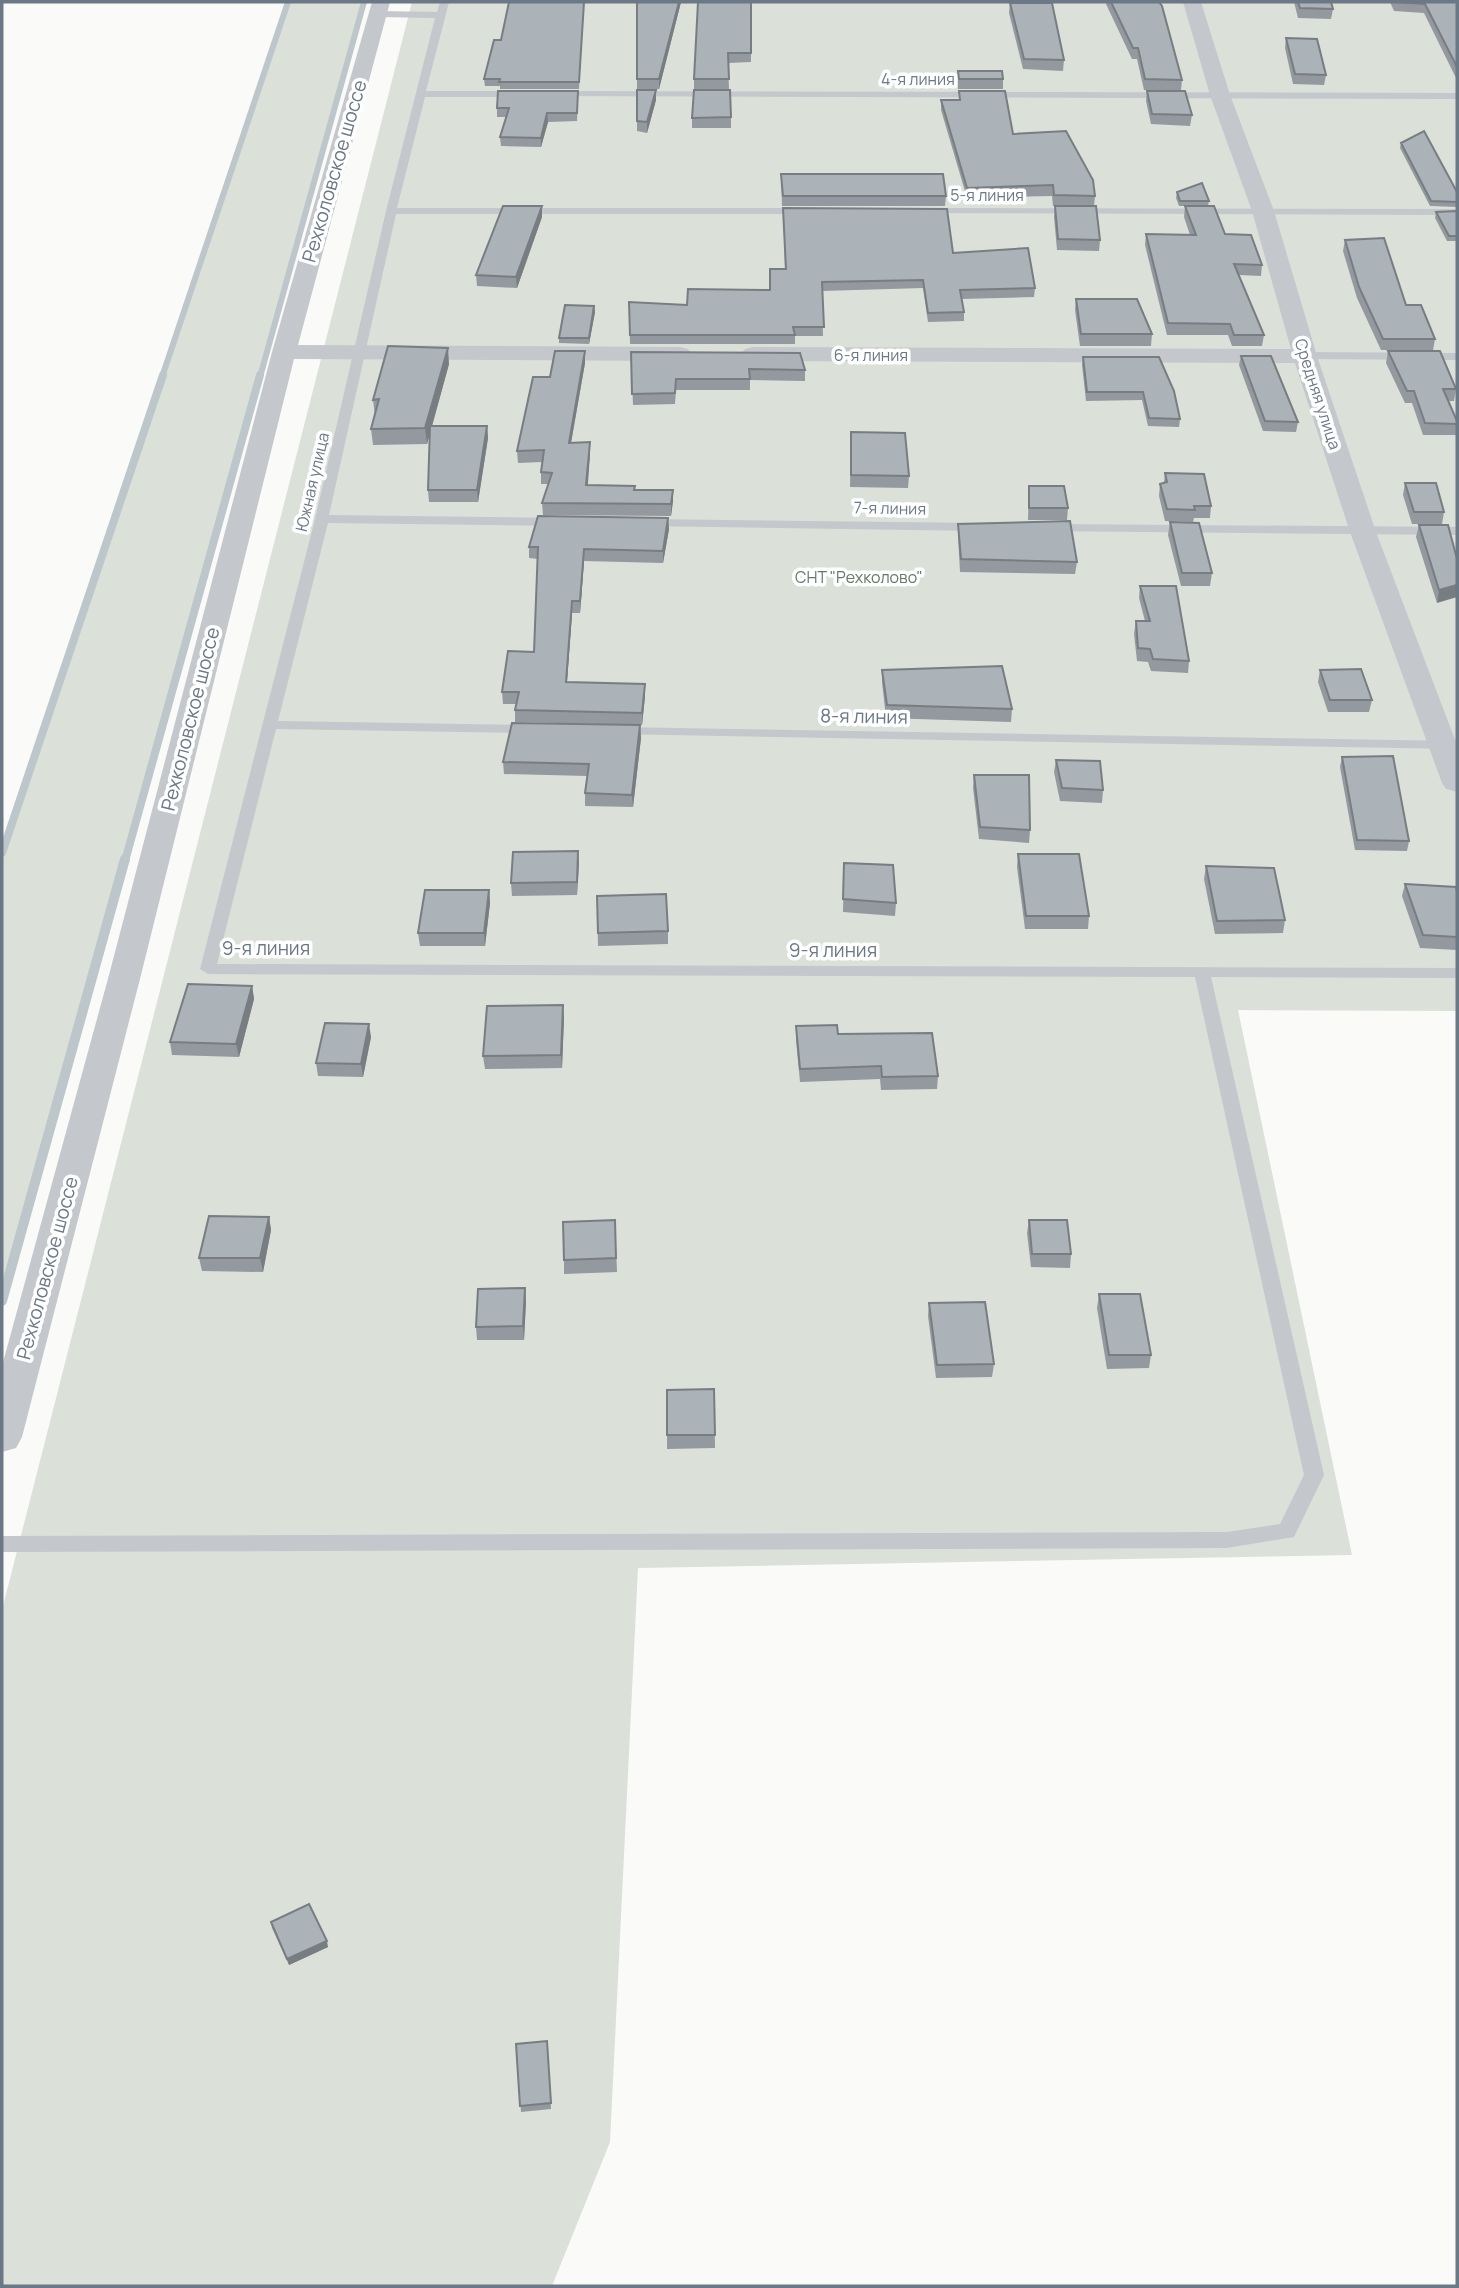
<svg xmlns="http://www.w3.org/2000/svg" width="1459" height="2288" viewBox="0 0 1459 2288" font-family="Manrope,sans-serif">
	<style>
		.green { fill: #dbe0d9 }
		.lines { fill: none; stroke-linecap: round; stroke-linejoin: round }
		.stream-far2 { stroke: #bdc6cb; stroke-width: 6 }
		.stream-far1 { stroke: #bdc6cb; stroke-width: 8 }
		.stream { stroke: #bdc6cb; stroke-width: 10 }
		.service { fill: #c4c7cb; fill-rule: evenodd }
		.minor { fill: #c4c7cb; fill-rule: evenodd }
		.wall { fill: #93999e }
		.shaded-wall { fill: #787d81 }
		.building { fill: #abb2b8; stroke: #787d81; stroke-width: 2 }
		.labels { text-anchor: middle; stroke-width: 7; stroke-linejoin: round; paint-order: stroke }
		.far-street-label { font-size: 16px; fill: #6b7886; stroke: #fff }
		.far-park-label { font-size: 16px; fill: #677966; stroke: #fff }
		.street-label { font-size: 19px; fill: #6b7886; stroke: #fff }
	</style>
	<rect width="100%" height="100%" fill="#fafaf8"/>
	<path class="green" d="M 288,2 L 364,2 L 2,1301 L 2,853 Z
		M 412,2 L 1457,2 L 1457,1011 L 1238,1010 L 1352,1555 L 638,1568 L 610,2142 L 552,2286 L 2,2286 L 2,1610 Z"/>
	<g class="lines">
		<path class="stream-far2" d="M 162,377 L 288,2
			M 260,377 L 364,2"/>
		<path class="stream-far1" d="M 2,853 L 163,375
			M 125,861 L 260,375"/>
		<path class="stream" d="M 2,1301 L 125,859"/>
		<path class="service" d="M 440,2 L 449,2 L 426,91 L 519,91 L 524,94 L 519,97 L 425,97 L 397,208 L 806,208 L 811,211 L 806,214 L 396,214 L 329,515 L 560,518 L 567,522 L 560,526 L 328,523 L 278,721 L 533,725 L 540,729 L 533,733 L 276,729 L 217,964 L 1457,968 L 1457,978 L 1211,977 L 1324,1475 L 1294,1537 L 1227,1548 L 2,1552 L 2,1536 L 1227,1532 L 1280,1524 L 1304,1475 L 1195,977 L 208,974 L 200,969 L 315,519 L 386,211 L 435,18 L 378,17 L 373,14 L 378,11 L 437,12 Z
			M 554,91 L 1457,93 L 1457,99 L 550,96 L 550,92 Z
			M 925,208 L 1457,209 L 1457,215 L 921,213 L 920,211 Z
			M 1305,352 L 1457,353 L 1457,360 L 1301,359 L 1301,353 Z
			M 647,519 L 980,523 L 987,527 L 980,531 L 642,526 L 642,520 Z
			M 1050,524 L 1457,527 L 1457,535 L 1045,531 L 1045,525 Z
			M 617,727 L 1457,741 L 1457,749 L 612,734 L 610,731 L 612,728 Z"/>
		<path class="minor" d="M 372,2 L 390,2 L 298,345 L 680,347 L 688,349 L 692,354 L 688,359 L 680,361 L 294,359 L 141,975 L 22,1437 L 16,1448 L 2,1452 L 2,1366 L 109,975 L 272,352 Z
			M 1183,2 L 1201,2 L 1230,95 L 1274,211 L 1317,356 L 1376,532 L 1457,745 L 1457,792 L 1446,789 L 1442,783 L 1350,532 L 1295,363 L 753,361 L 745,359 L 741,354 L 745,349 L 753,347 L 1291,349 L 1252,211 L 1210,95 Z"/>
	</g>
	<path class="wall" d="M 584,2 L 579,89 L 500,89 L 500,86 L 485,86 L 484,79 L 501,40 Z
		M 637,2 L 681,2 L 659,89 L 637,89 Z
		M 751,2 L 751,62 L 728,63 L 729,89 L 694,89 L 694,79 Z
		M 1107,2 L 1159,2 L 1182,80 L 1181,90 L 1144,90 L 1137,59 L 1132,59 L 1106,4 Z
		M 1294,2 L 1331,2 L 1333,9 L 1331,19 L 1298,18 Z
		M 1390,2 L 1457,2 L 1457,80 L 1424,13 L 1394,11 Z
		M 1010,3 L 1064,60 L 1063,71 L 1023,69 L 1009,13 Z
		M 1286,38 L 1326,75 L 1324,85 L 1293,84 L 1285,48 Z
		M 958,71 L 1003,79 L 1003,89 L 958,89 Z
		M 637,90 L 656,100 L 647,133 L 637,131 Z
		M 959,91 L 1013,134 L 1095,196 L 1094,206 L 1053,206 L 1052,196 L 967,198 L 941,110 L 941,100 L 959,100 Z
		M 1147,91 L 1192,115 L 1190,126 L 1151,124 L 1146,101 Z
		M 578,100 L 577,121 L 548,122 L 541,147 L 501,146 L 500,137 L 506,117 L 497,117 L 497,108 Z
		M 731,117 L 731,128 L 692,128 L 692,118 Z
		M 1401,143 L 1457,192 L 1457,207 L 1430,206 L 1400,148 Z
		M 781,174 L 946,196 L 945,206 L 782,206 Z
		M 1177,192 L 1209,201 L 1208,206 L 1179,206 L 1176,198 Z
		M 542,206 L 542,217 L 517,288 L 477,286 L 476,275 Z
		M 1055,206 L 1100,240 L 1099,251 L 1057,250 L 1054,217 Z
		M 1185,206 L 1225,234 L 1262,265 L 1261,276 L 1239,275 L 1264,335 L 1262,346 L 1232,346 L 1228,335 L 1167,335 L 1145,245 L 1146,234 L 1190,235 L 1184,217 Z
		M 783,208 L 953,253 L 1035,288 L 1034,297 L 961,299 L 964,312 L 964,321 L 928,322 L 923,288 L 822,291 L 823,336 L 795,336 L 795,344 L 630,344 L 629,302 L 687,305 L 770,290 L 785,269 Z
		M 1457,211 L 1457,241 L 1447,241 L 1435,218 L 1436,212 Z
		M 1345,240 L 1406,305 L 1435,339 L 1433,350 L 1381,350 L 1357,298 L 1343,251 Z
		M 1076,299 L 1152,334 L 1151,346 L 1080,346 L 1075,310 Z
		M 594,306 L 595,312 L 589,344 L 559,343 L 559,338 Z
		M 585,351 L 585,363 L 571,443 L 590,442 L 590,454 L 587,485 L 635,486 L 635,490 L 673,490 L 673,501 L 671,516 L 543,515 L 542,503 L 548,484 L 541,484 L 541,472 L 542,462 L 518,463 L 517,451 L 550,377 Z
		M 1388,351 L 1456,389 L 1454,401 L 1449,401 L 1457,421 L 1456,435 L 1423,435 L 1412,403 L 1405,403 L 1386,363 Z
		M 631,352 L 805,370 L 805,381 L 750,380 L 750,390 L 676,390 L 675,404 L 633,405 Z
		M 1241,356 L 1298,422 L 1296,432 L 1263,431 L 1239,365 Z
		M 1083,357 L 1159,357 L 1180,419 L 1179,427 L 1148,426 L 1142,400 L 1086,401 L 1082,365 Z
		M 449,364 L 432,426 L 487,426 L 488,438 L 478,502 L 429,502 L 428,490 L 430,432 L 427,444 L 373,445 L 371,429 L 375,416 L 373,400 Z
		M 851,432 L 909,476 L 908,488 L 850,487 Z
		M 1165,473 L 1211,506 L 1210,518 L 1194,518 L 1193,522 L 1165,521 L 1159,496 L 1160,484 L 1164,483 Z
		M 1405,483 L 1444,512 L 1442,524 L 1412,524 L 1403,495 Z
		M 1029,486 L 1068,508 L 1067,520 L 1028,520 Z
		M 668,518 L 669,529 L 663,563 L 584,561 L 580,613 L 572,613 L 567,682 L 645,696 L 642,725 L 515,722 L 515,710 L 516,704 L 503,704 L 502,692 L 534,652 L 538,559 L 529,558 L 529,547 Z
		M 1170,522 L 1212,573 L 1210,586 L 1181,586 L 1168,535 Z
		M 958,524 L 1077,562 L 1075,574 L 960,572 L 958,536 Z
		M 1419,525 L 1457,559 L 1437,603 L 1416,537 Z
		M 1140,586 L 1189,661 L 1188,673 L 1151,671 L 1148,662 L 1137,661 L 1134,634 L 1136,621 L 1145,621 L 1139,598 Z
		M 882,670 L 1012,709 L 1011,722 L 886,718 L 882,682 Z
		M 1320,670 L 1372,700 L 1369,712 L 1328,712 L 1318,682 Z
		M 640,725 L 641,738 L 633,807 L 585,806 L 585,793 L 587,776 L 504,774 L 503,762 Z
		M 1342,757 L 1409,841 L 1407,851 L 1355,850 L 1340,767 Z
		M 1056,760 L 1103,790 L 1102,803 L 1060,801 L 1054,772 Z
		M 974,775 L 1030,830 L 1029,843 L 979,839 L 973,788 Z
		M 578,851 L 577,895 L 512,896 L 511,883 Z
		M 1018,854 L 1089,916 L 1088,929 L 1025,929 L 1017,867 Z
		M 844,863 L 896,903 L 895,916 L 843,912 Z
		M 1206,866 L 1285,920 L 1283,933 L 1215,934 L 1204,879 Z
		M 1405,884 L 1457,892 L 1457,950 L 1420,948 L 1402,896 Z
		M 489,890 L 490,903 L 485,946 L 420,946 L 418,933 Z
		M 597,896 L 668,931 L 668,944 L 598,946 Z
		M 252,986 L 254,999 L 239,1057 L 172,1055 L 170,1042 Z
		M 564,1018 L 562,1068 L 485,1069 L 483,1056 Z
		M 796,1026 L 838,1034 L 938,1076 L 937,1089 L 881,1090 L 880,1079 L 800,1082 L 796,1040 Z
		M 371,1037 L 363,1077 L 318,1076 L 316,1063 Z
		M 269,1217 L 271,1230 L 263,1272 L 202,1271 L 199,1258 Z
		M 615,1220 L 617,1272 L 564,1274 L 564,1260 Z
		M 1029,1220 L 1071,1254 L 1070,1268 L 1031,1267 L 1027,1233 Z
		M 525,1288 L 526,1301 L 524,1340 L 477,1340 L 476,1327 Z
		M 1099,1294 L 1151,1355 L 1149,1368 L 1107,1369 L 1097,1308 Z
		M 929,1303 L 994,1364 L 992,1377 L 936,1378 L 928,1316 Z
		M 714,1389 L 715,1448 L 667,1449 L 667,1390 Z
		M 271,1922 L 328,1947 L 289,1965 L 272,1928 Z
		M 547,2041 L 551,2109 L 521,2112 L 516,2044 Z"/>
	<path class="shaded-wall" d="M 679,2 L 681,2 L 659,89 L 659,79 Z
		M 656,90 L 656,100 L 647,133 L 647,122 Z
		M 547,113 L 548,122 L 541,147 L 541,138 Z
		M 542,206 L 542,217 L 517,288 L 516,277 Z
		M 594,306 L 595,312 L 589,344 L 589,338 Z
		M 448,348 L 449,364 L 427,444 L 425,428 Z
		M 585,351 L 585,363 L 569,454 L 569,443 Z
		M 487,426 L 488,438 L 478,502 L 477,490 Z
		M 590,442 L 590,454 L 587,497 L 586,485 Z
		M 673,490 L 673,501 L 671,516 L 671,504 Z
		M 668,518 L 669,529 L 663,563 L 663,551 Z
		M 584,549 L 584,561 L 580,613 L 580,601 Z
		M 1457,585 L 1457,597 L 1437,603 L 1439,590 Z
		M 572,601 L 572,613 L 566,694 L 566,682 Z
		M 645,684 L 645,696 L 642,725 L 642,713 Z
		M 640,725 L 641,738 L 633,807 L 632,795 Z
		M 578,851 L 579,864 L 577,895 L 577,882 Z
		M 489,890 L 490,903 L 485,946 L 484,933 Z
		M 252,986 L 254,999 L 239,1057 L 236,1044 Z
		M 563,1005 L 564,1018 L 562,1068 L 561,1055 Z
		M 369,1024 L 371,1037 L 363,1077 L 361,1064 Z
		M 269,1217 L 271,1230 L 263,1272 L 260,1258 Z
		M 525,1288 L 526,1301 L 524,1340 L 523,1326 Z
		M 327,1941 L 328,1947 L 289,1965 L 287,1959 Z"/>
	<path class="building" d="M 509,2 L 584,2 L 579,82 L 499,82 L 500,79 L 484,79 L 494,40 L 501,40 Z
		M 637,2 L 679,2 L 659,79 L 637,79 Z
		M 698,2 L 751,2 L 751,53 L 728,53 L 729,79 L 694,79 Z
		M 1111,2 L 1159,2 L 1162,6 L 1182,80 L 1145,79 L 1138,48 L 1133,48 Z
		M 1298,2 L 1331,2 L 1333,9 L 1300,8 Z
		M 1396,2 L 1457,2 L 1457,67 L 1425,4 Z
		M 1010,3 L 1052,3 L 1064,60 L 1024,59 Z
		M 1286,38 L 1317,39 L 1326,75 L 1295,74 Z
		M 958,71 L 1002,71 L 1003,79 L 959,79 Z
		M 637,90 L 656,90 L 647,122 L 637,121 Z
		M 694,90 L 730,90 L 731,117 L 692,118 Z
		M 498,91 L 578,91 L 577,113 L 547,113 L 541,138 L 500,137 L 509,108 L 497,108 Z
		M 959,91 L 1005,91 L 1013,134 L 1066,131 L 1093,180 L 1095,196 L 1054,195 L 1053,185 L 967,188 L 941,100 L 960,100 Z
		M 1147,91 L 1185,91 L 1192,115 L 1152,114 Z
		M 1424,131 L 1457,192 L 1457,202 L 1431,201 L 1401,143 Z
		M 781,174 L 943,174 L 946,196 L 783,196 Z
		M 1202,183 L 1209,201 L 1180,201 L 1177,192 Z
		M 503,206 L 542,206 L 516,277 L 476,275 Z
		M 1055,206 L 1096,206 L 1100,240 L 1058,239 Z
		M 1185,206 L 1214,206 L 1225,234 L 1251,235 L 1262,265 L 1234,264 L 1264,335 L 1234,335 L 1230,324 L 1168,323 L 1146,234 L 1196,235 Z
		M 783,208 L 947,209 L 953,253 L 1028,248 L 1035,288 L 960,290 L 964,312 L 928,313 L 923,280 L 822,282 L 824,327 L 793,327 L 795,335 L 630,335 L 629,302 L 687,305 L 688,289 L 770,290 L 770,269 L 786,269 Z
		M 1457,211 L 1457,236 L 1449,236 L 1436,212 Z
		M 1384,238 L 1406,305 L 1421,305 L 1435,339 L 1383,339 L 1359,287 L 1345,240 Z
		M 1076,299 L 1137,299 L 1152,334 L 1081,334 Z
		M 565,305 L 594,306 L 589,338 L 559,338 Z
		M 388,346 L 448,348 L 425,428 L 371,429 L 379,399 L 373,400 Z
		M 555,351 L 585,351 L 569,443 L 590,442 L 586,485 L 635,486 L 634,490 L 673,490 L 671,504 L 542,503 L 552,473 L 541,472 L 544,450 L 517,451 L 533,377 L 550,377 Z
		M 1388,351 L 1440,351 L 1456,389 L 1443,389 L 1457,421 L 1457,424 L 1425,423 L 1414,391 L 1407,391 Z
		M 631,352 L 800,353 L 805,370 L 749,369 L 750,379 L 676,379 L 675,393 L 632,394 Z
		M 1241,356 L 1271,356 L 1298,422 L 1265,421 Z
		M 1083,357 L 1159,357 L 1174,391 L 1180,419 L 1149,418 L 1143,392 L 1087,392 Z
		M 430,426 L 487,426 L 477,490 L 428,490 Z
		M 851,432 L 905,433 L 909,476 L 851,475 Z
		M 1165,473 L 1204,474 L 1211,506 L 1194,506 L 1195,510 L 1167,509 L 1160,484 L 1167,482 Z
		M 1405,483 L 1436,483 L 1444,512 L 1414,512 Z
		M 1029,486 L 1064,486 L 1068,508 L 1029,508 Z
		M 538,516 L 668,518 L 663,551 L 584,549 L 580,601 L 572,601 L 566,682 L 645,684 L 642,713 L 515,710 L 519,692 L 502,692 L 508,651 L 534,652 L 538,547 L 529,547 Z
		M 1070,521 L 1077,562 L 961,559 L 958,524 Z
		M 1170,522 L 1199,523 L 1212,573 L 1182,573 Z
		M 1419,525 L 1448,525 L 1457,559 L 1457,585 L 1439,590 Z
		M 1140,586 L 1176,586 L 1189,661 L 1153,659 L 1150,649 L 1138,648 L 1136,621 L 1150,621 Z
		M 1002,666 L 1012,709 L 887,705 L 882,670 Z
		M 1361,669 L 1372,700 L 1330,700 L 1320,670 Z
		M 512,723 L 640,725 L 632,795 L 585,793 L 589,764 L 503,762 Z
		M 1393,756 L 1409,841 L 1357,840 L 1342,757 Z
		M 1056,760 L 1100,761 L 1103,790 L 1062,788 Z
		M 974,775 L 1029,775 L 1030,830 L 980,827 Z
		M 578,851 L 577,882 L 511,883 L 513,852 Z
		M 1018,854 L 1079,854 L 1089,916 L 1026,916 Z
		M 844,863 L 893,865 L 896,903 L 843,899 Z
		M 1206,866 L 1274,868 L 1285,920 L 1217,921 Z
		M 1405,884 L 1456,887 L 1457,892 L 1457,937 L 1423,935 Z
		M 425,890 L 489,890 L 484,933 L 418,933 Z
		M 666,894 L 668,931 L 598,933 L 597,896 Z
		M 188,984 L 252,986 L 236,1044 L 170,1042 Z
		M 563,1005 L 561,1055 L 483,1056 L 487,1006 Z
		M 325,1023 L 369,1024 L 361,1064 L 316,1063 Z
		M 837,1025 L 838,1034 L 932,1033 L 938,1076 L 882,1077 L 881,1066 L 800,1069 L 796,1026 Z
		M 209,1216 L 269,1217 L 260,1258 L 199,1258 Z
		M 615,1220 L 616,1258 L 564,1260 L 563,1222 Z
		M 1029,1220 L 1067,1220 L 1071,1254 L 1032,1254 Z
		M 525,1288 L 523,1326 L 476,1327 L 478,1289 Z
		M 1099,1294 L 1140,1294 L 1151,1355 L 1109,1355 Z
		M 985,1302 L 994,1364 L 937,1365 L 929,1303 Z
		M 714,1389 L 715,1435 L 667,1435 L 667,1390 Z
		M 309,1904 L 327,1941 L 287,1959 L 271,1922 Z
		M 547,2041 L 551,2103 L 520,2106 L 516,2044 Z"/>
	<g class="labels">
		<g class="far-street-label">
			<text x="918" y="85">4-я линия</text>
			<text x="987" y="201">5-я линия</text>
			<text x="871" y="361">6-я линия</text>
			<text transform="translate(1318 394) rotate(72)" y="6">Средняя улица</text>
			<text transform="translate(312 482) rotate(-77)" y="6">Южная улица</text>
			<text transform="translate(890 508) rotate(1)" y="6">7-я линия</text>
		</g>
		<g class="far-park-label">
			<text x="859" y="583">СНТ "Рехколово"</text>
		</g>
		<g class="street-label">
			<text transform="translate(334 171) rotate(-74)" y="7">Рехколовское шоссе</text>
			<text transform="translate(864 716) rotate(1)" y="7">8-я линия</text>
			<text transform="translate(190 719) rotate(-76)" y="7">Рехколовское шоссе</text>
			<text x="266" y="955">9-я линия</text>
			<text x="833" y="957">9-я линия</text>
			<text transform="translate(47 1268) rotate(-75)" y="7">Рехколовское шоссе</text>
		</g>
	</g>
	<rect width="1459" height="2288" fill="none" stroke="#6b7886" stroke-width="7"/>
</svg>
